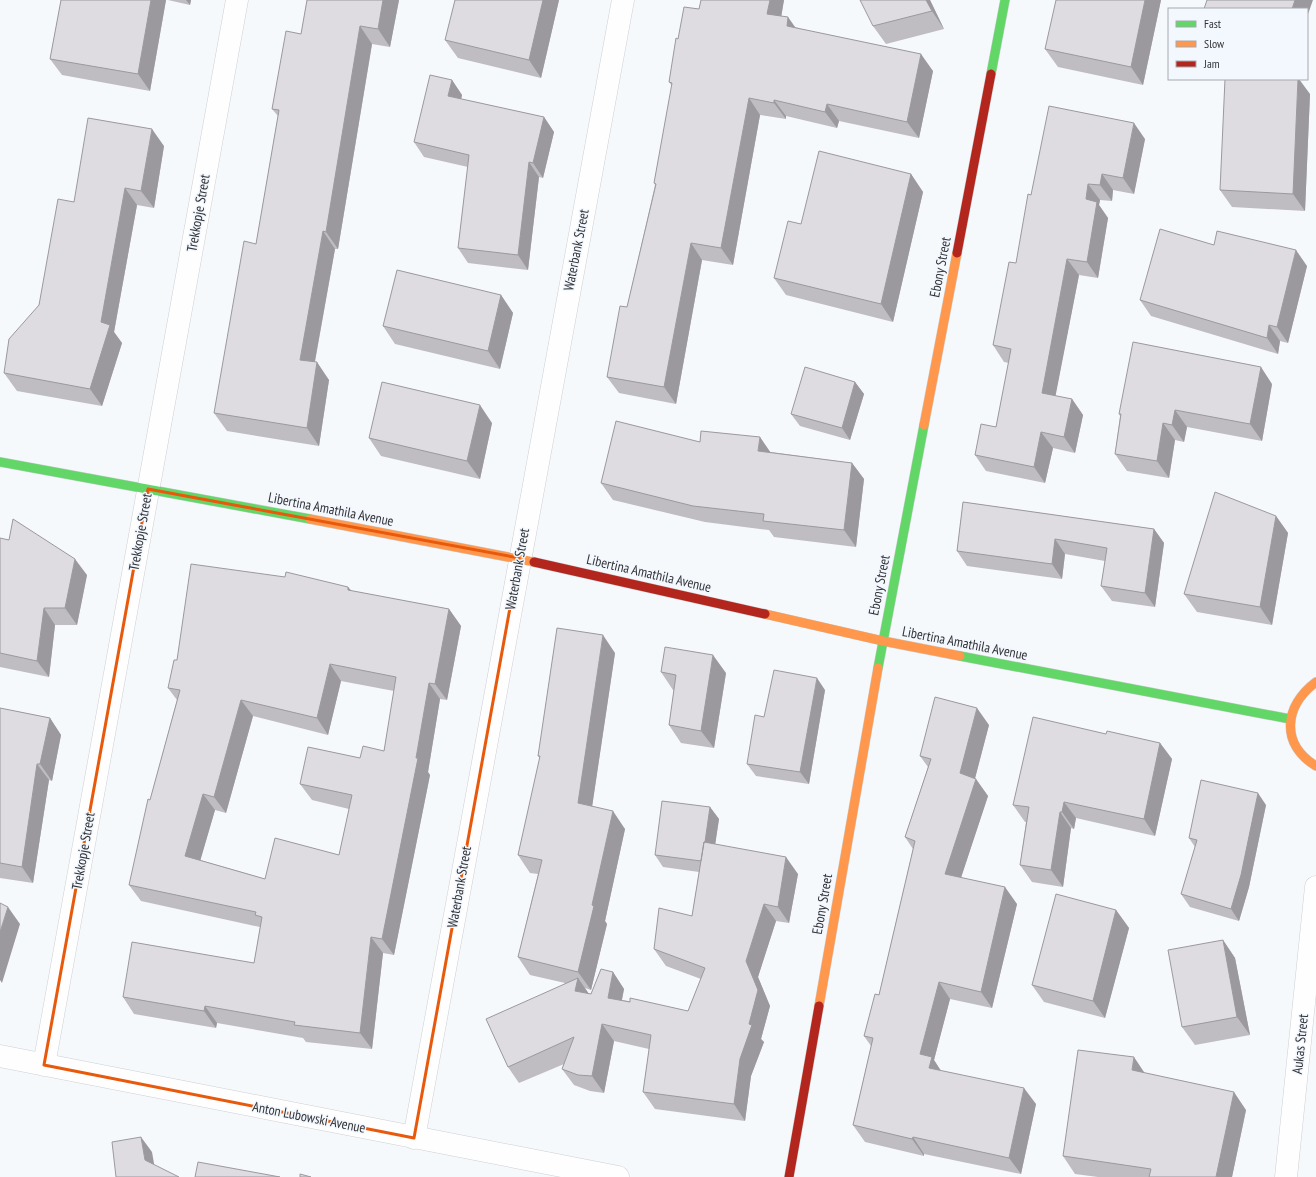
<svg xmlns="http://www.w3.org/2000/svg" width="1316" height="1177" viewBox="0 0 1316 1177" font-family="'PT Sans Narrow',sans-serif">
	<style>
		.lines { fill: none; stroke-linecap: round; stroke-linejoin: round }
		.street-casing { stroke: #cdcfd2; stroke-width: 23 }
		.fast-casing { stroke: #cdcfd2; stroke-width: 10 }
		.slow-casing { stroke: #cdcfd2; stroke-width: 10 }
		.jam-casing { stroke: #cdcfd2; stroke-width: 10 }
		.street { stroke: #fefeff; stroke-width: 22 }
		.fast { stroke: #63d668; stroke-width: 9 }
		.slow { stroke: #ff974d; stroke-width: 9 }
		.jam { stroke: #b3261e; stroke-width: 9 }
		.wall { fill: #bfbcc2; fill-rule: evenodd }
		.shaded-wall { fill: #9b999e }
		.building { fill: #dedbe1; stroke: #9b999e; fill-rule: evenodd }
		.marked { fill: none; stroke: #e8590c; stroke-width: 3; stroke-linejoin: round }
		.labels { text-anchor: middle; stroke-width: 3; stroke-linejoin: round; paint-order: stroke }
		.street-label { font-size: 14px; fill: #323336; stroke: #f3f8ff }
	</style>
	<rect width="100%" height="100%" fill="#f6f9fc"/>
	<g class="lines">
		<g class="street-casing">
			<path id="street" d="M 0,1056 L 618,1177
				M 44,1065 L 237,0
				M 414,1138 L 623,0
				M 1286,1177 L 1316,887"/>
		</g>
		<g class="fast-casing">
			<path id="fast" d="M 991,74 L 1005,0
				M 0,462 L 310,519
				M 960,656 L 1290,719
				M 878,668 L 924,425"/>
		</g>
		<g class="slow-casing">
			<path id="slow" d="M 924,425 L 957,253
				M 310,519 L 534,562
				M 765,614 L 883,641 L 960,656
				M 1316,682 C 1284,706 1280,744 1316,766
				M 819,1006 L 878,668"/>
		</g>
		<g class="jam-casing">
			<path id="jam" d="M 957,253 L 991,74
				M 534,562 L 765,614
				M 789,1177 L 819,1006"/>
		</g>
		<use href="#street" class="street"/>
		<use href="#fast" class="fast"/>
		<use href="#slow" class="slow"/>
		<use href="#jam" class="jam"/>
	</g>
	<path class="wall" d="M 61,0 L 166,0 L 150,91 L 62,75 L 50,59 Z
		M 168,0 L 191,0 L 190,5 Z
		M 307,0 L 399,0 L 390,47 L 372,44 L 338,249 L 335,249 L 315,362 L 329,380 L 319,446 L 227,431 L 214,413 L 256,244 L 278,116 L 272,109 L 301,34 Z
		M 455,0 L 559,0 L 541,78 L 458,58 L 445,40 Z
		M 701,0 L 784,0 L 781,16 L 795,27 L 933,71 L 919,138 L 839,121 L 837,128 L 786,116 L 786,119 L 760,115 L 733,265 L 702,260 L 676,404 L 619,393 L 607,377 L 627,307 L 655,185 L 654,183 L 672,86 L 669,82 L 678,39 L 699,9 Z
		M 930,0 L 944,29 L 886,44 L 873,26 Z
		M 1161,0 L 1143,85 L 1058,67 L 1045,49 Z
		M 452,80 L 462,95 L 461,99 L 544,117 L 554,132 L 543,178 L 539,177 L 528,270 L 468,263 L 458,248 L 468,167 L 424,157 L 414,142 Z
		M 1310,94 L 1305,211 L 1232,207 L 1220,190 Z
		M 1145,139 L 1134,194 L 1113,190 L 1112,201 L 1100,200 L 1099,205 L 1108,218 L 1098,278 L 1079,275 L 1055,396 L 1072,399 L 1083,415 L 1075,453 L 1053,448 L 1045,483 L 986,471 L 975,455 L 996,427 L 1009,363 L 1004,362 L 993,345 L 1016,263 L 1031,195 Z
		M 164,146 L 154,208 L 137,205 L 114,332 L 122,343 L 102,406 L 17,391 L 4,373 L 39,305 L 74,202 Z
		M 911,174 L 923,192 L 893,322 L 786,295 L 774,278 L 801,224 Z
		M 1214,245 L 1307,266 L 1288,343 L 1280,341 L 1278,354 L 1151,316 L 1140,300 Z
		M 501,295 L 513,313 L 500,369 L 395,344 L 383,326 Z
		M 855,382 L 864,394 L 850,440 L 800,426 L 791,414 Z
		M 1272,384 L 1262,441 L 1187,427 L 1184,442 L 1175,440 L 1169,478 L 1127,471 L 1115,454 L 1120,416 L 1119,414 Z
		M 492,423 L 480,479 L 381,456 L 369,438 Z
		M 700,442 L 771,452 L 852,463 L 864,479 L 856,547 L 774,537 L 769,530 L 705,522 L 613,500 L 601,483 Z
		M 963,502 L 1154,529 L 1164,543 L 1155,607 L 1112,601 L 1101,586 L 1105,561 L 1065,554 L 1062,579 L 967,566 L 957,551 Z
		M 1276,516 L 1288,533 L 1272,625 L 1197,612 L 1184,594 Z
		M 0,538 L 87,575 L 77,625 L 55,625 L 49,677 L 0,667 Z
		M 285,577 L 348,587 L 352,591 L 449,609 L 461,626 L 447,700 L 440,699 L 428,772 L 430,775 L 394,955 L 383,953 L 372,1049 L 306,1042 L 303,1038 L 217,1023 L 216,1028 L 134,1014 L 123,997 L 254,963 L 260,927 L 141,901 L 129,885 L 150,800 L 177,700 L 168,688 L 177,660 ZM 341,681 L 394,691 L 384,751 L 360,758 L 300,784 L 312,800 L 349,809 L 339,855 L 265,879 L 200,860 L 215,810 L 226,813 L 253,716 L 328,735 Z
		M 615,653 L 592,806 L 625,829 L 605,921 L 607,924 L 591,990 L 585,988 L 589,994 L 591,994 L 613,972 L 624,989 L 622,1000 L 688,1011 L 701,979 L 666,966 L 654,949 L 692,916 L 699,872 L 663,867 L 655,855 L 710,807 L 719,819 L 715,844 L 798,874 L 789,923 L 776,921 L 758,977 L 770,1006 L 761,1039 L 764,1042 L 751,1076 L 745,1121 L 655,1109 L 643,1092 L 649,1049 L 614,1041 L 604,1093 L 590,1091 L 574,1085 L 562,1069 L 564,1064 L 519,1083 L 508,1067 L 565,983 L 530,975 L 518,957 L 538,874 L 530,873 L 518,855 L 540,758 L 538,756 Z
		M 661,672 L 726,673 L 714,748 L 681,743 L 669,725 L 674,690 L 673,690 Z
		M 825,690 L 809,784 L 756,776 L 747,764 L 764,717 Z
		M 0,708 L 50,718 L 61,735 L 52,781 L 49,780 L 33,883 L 0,878 Z
		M 989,725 L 975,778 L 988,796 L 961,877 L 1017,904 L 992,1008 L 950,999 L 934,1060 L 941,1071 L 1036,1104 L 1021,1174 L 924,1154 L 924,1156 L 865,1142 L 853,1125 L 871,1046 L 864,1036 L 879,995 L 913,849 L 905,837 L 928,767 L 920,756 Z
		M 1106,734 L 1160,743 L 1172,759 L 1155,836 L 1076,818 L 1074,829 L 1071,828 L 1063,887 L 1032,882 L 1020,865 L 1026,822 L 1025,822 L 1013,805 Z
		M 1266,805 L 1249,887 L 1239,921 L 1190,907 L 1181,894 L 1195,847 L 1189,838 Z
		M 1116,910 L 1129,928 L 1105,1018 L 1044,1002 L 1032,985 Z
		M 1223,940 L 1235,958 L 1250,1035 L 1195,1045 L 1182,1027 Z
		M 1144,1073 L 1246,1110 L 1232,1177 L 1098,1177 L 1075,1174 L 1063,1156 Z"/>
	<path class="shaded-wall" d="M 151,0 L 166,0 L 150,91 L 138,74 Z
		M 186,0 L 191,0 L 190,5 Z
		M 383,0 L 399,0 L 390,47 L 378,29 Z
		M 543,0 L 559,0 L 541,78 L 529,60 Z
		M 770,0 L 784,0 L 779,30 L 767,14 Z
		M 926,0 L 930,0 L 944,29 L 932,11 Z
		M 1145,0 L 1161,0 L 1143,85 L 1131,67 Z
		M 1295,0 L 1313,0 L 1307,17 L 1307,9 L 1292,9 Z
		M 788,17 L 800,34 L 787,26 Z
		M 360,26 L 372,44 L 338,249 L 326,232 Z
		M 921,54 L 933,71 L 919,138 L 907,122 Z
		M 1298,79 L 1299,79 L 1310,94 L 1305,211 L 1293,194 Z
		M 452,80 L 462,95 L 459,110 L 448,96 Z
		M 749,98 L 760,115 L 733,265 L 721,248 Z
		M 774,100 L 786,116 L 786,119 L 774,103 Z
		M 827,104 L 839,121 L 837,128 L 825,112 Z
		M 544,117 L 554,132 L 543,178 L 533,163 Z
		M 1134,123 L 1145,139 L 1134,194 L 1123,178 Z
		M 152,129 L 164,146 L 154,208 L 141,191 Z
		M 529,162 L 539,177 L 528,270 L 518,255 Z
		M 911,174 L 923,192 L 893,322 L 881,304 Z
		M 1102,174 L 1113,190 L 1112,201 L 1100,185 Z
		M 1088,184 L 1100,200 L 1099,205 L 1108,218 L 1098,278 L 1087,262 L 1086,199 Z
		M 125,188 L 137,205 L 114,332 L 122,343 L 102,406 L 90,389 L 101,322 Z
		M 323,231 L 335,249 L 312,377 L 300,360 Z
		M 691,243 L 702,260 L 676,404 L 664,387 Z
		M 1296,250 L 1307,266 L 1288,343 L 1277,327 Z
		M 1067,259 L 1079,275 L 1053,409 L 1042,393 Z
		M 501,295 L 513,313 L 500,369 L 488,351 Z
		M 1269,325 L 1280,341 L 1278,354 L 1267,338 Z
		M 317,362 L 329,380 L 319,446 L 307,428 Z
		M 1261,367 L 1272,384 L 1262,441 L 1250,424 Z
		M 855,382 L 864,394 L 850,440 L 842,428 Z
		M 1072,399 L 1083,415 L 1075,453 L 1064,437 Z
		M 480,405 L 492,423 L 480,479 L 467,461 Z
		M 1175,410 L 1187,427 L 1184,442 L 1172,425 Z
		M 1163,423 L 1175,440 L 1169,478 L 1157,461 Z
		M 1041,432 L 1053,448 L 1045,483 L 1034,467 Z
		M 760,437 L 771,453 L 758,451 Z
		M 852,463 L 864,479 L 856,547 L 844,530 Z
		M 1276,516 L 1288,533 L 1272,625 L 1260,607 Z
		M 1154,529 L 1164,543 L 1155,607 L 1145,593 Z
		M 1055,539 L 1065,554 L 1062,579 L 1052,564 Z
		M 75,559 L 87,575 L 77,625 L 65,608 Z
		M 348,587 L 360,603 L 348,590 Z
		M 44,608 L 55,625 L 49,677 L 37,661 Z
		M 449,609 L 461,626 L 447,700 L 435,684 Z
		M 603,635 L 615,653 L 590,821 L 578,803 Z
		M 713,655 L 726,673 L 714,748 L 701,731 Z
		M 330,664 L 341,681 L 328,735 L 317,718 Z
		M 817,678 L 825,690 L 809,784 L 800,772 Z
		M 429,683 L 440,699 L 428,772 L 430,775 L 394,955 L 382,939 L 416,758 Z
		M 241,700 L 253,716 L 226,813 L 214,797 Z
		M 977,708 L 989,725 L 972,790 L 960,773 Z
		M 50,718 L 61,735 L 52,781 L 40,764 Z
		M 1160,743 L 1172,759 L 1155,836 L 1144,819 Z
		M 37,764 L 49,780 L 33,883 L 22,867 Z
		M 976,779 L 988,796 L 957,890 L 945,874 Z
		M 1258,793 L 1266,805 L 1249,887 L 1239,921 L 1231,909 Z
		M 203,794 L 215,810 L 197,872 L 185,856 Z
		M 1064,802 L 1076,818 L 1074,829 L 1062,812 Z
		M 710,807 L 719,819 L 711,873 L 702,861 Z
		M 613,811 L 625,829 L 605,921 L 607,924 L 591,990 L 578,972 L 592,905 Z
		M 1060,812 L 1071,828 L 1063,887 L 1051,870 Z
		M 786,857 L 798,874 L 789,923 L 778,907 Z
		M 1005,887 L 1017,904 L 992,1008 L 981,992 Z
		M 764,904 L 776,921 L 758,977 L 770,1006 L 761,1039 L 764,1042 L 751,1076 L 745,1121 L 734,1104 L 740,1059 L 749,1024 L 746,961 Z
		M 8,907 L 20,924 L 2,983 L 0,980 L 0,932 Z
		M 1116,910 L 1129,928 L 1105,1018 L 1093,1001 Z
		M 371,937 L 383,953 L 372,1049 L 360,1033 Z
		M 1223,940 L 1235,958 L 1250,1035 L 1237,1017 Z
		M 613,972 L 624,989 L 619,1014 L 608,998 Z
		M 578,978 L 589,994 L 575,991 Z
		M 939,982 L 950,999 L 934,1060 L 943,1074 L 941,1085 L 920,1054 Z
		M 205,1006 L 217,1023 L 216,1028 L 204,1011 Z
		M 602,1024 L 614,1041 L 604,1093 L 592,1076 Z
		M 1134,1057 L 1146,1075 L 1132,1070 Z
		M 1024,1088 L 1036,1104 L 1021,1174 L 1009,1158 Z
		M 1234,1092 L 1246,1110 L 1232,1177 L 1216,1177 Z
		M 141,1137 L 152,1152 L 156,1175 L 145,1160 Z
		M 913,1137 L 924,1154 L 924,1156 L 912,1139 Z"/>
	<path class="building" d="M 61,0 L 151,0 L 138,74 L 50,59 Z
		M 307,0 L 383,0 L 378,29 L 360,26 L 326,232 L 323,231 L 300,360 L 317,362 L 307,428 L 214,413 L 244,241 L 256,244 L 279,110 L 272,109 L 286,31 L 301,34 Z
		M 455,0 L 543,0 L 529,60 L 445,40 Z
		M 701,0 L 770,0 L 767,14 L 788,17 L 787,26 L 921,54 L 907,122 L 827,104 L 825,112 L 774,100 L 774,103 L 749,98 L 721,248 L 691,243 L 664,387 L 607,377 L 620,306 L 627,307 L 656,184 L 654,183 L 672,83 L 669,82 L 676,38 L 678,39 L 684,7 L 699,9 Z
		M 860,0 L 926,0 L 932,11 L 873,26 Z
		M 1056,0 L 1145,0 L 1131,67 L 1045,49 Z
		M 1207,0 L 1295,0 L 1292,9 L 1204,9 Z
		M 430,75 L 452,80 L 448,96 L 544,117 L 533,163 L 529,162 L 518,255 L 458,248 L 469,155 L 414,142 Z
		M 1225,79 L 1298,79 L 1293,194 L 1220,190 Z
		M 1049,106 L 1134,123 L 1123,178 L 1102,174 L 1100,185 L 1088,184 L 1086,199 L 1097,202 L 1087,262 L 1067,259 L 1042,393 L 1072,399 L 1064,437 L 1041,432 L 1034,467 L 975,455 L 981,424 L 996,427 L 1011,349 L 993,345 L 1009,262 L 1016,263 L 1028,194 L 1031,195 Z
		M 88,118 L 152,129 L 141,191 L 125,188 L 101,322 L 110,325 L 90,389 L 4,373 L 9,339 L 39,305 L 58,199 L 74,202 Z
		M 819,151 L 911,174 L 881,304 L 774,278 L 788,221 L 801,224 Z
		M 1160,229 L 1214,245 L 1217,231 L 1296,250 L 1277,327 L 1269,325 L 1267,338 L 1140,300 Z
		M 397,270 L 501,295 L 488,351 L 383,326 Z
		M 1133,342 L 1261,367 L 1250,424 L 1175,410 L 1172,425 L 1163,423 L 1157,461 L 1115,454 L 1121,414 L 1119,414 Z
		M 805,367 L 855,382 L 842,428 L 791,414 Z
		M 382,382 L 480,405 L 467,461 L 369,438 Z
		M 616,421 L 700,442 L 701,431 L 760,437 L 758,451 L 852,463 L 844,530 L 763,521 L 764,514 L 693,506 L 601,483 Z
		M 1215,492 L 1276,516 L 1260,607 L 1184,594 Z
		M 963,502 L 1154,529 L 1145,593 L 1101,586 L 1107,548 L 1055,539 L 1052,564 L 957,551 Z
		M 13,519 L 75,559 L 65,608 L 44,608 L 37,661 L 0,653 L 0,538 L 9,540 Z
		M 191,564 L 285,577 L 286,572 L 348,587 L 348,590 L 449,609 L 435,684 L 429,683 L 416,758 L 418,758 L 382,939 L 371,937 L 360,1033 L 294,1025 L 295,1022 L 205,1006 L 204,1011 L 123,997 L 132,942 L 254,963 L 262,917 L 255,915 L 256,912 L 129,885 L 148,799 L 150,800 L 180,690 L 168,688 L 174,660 L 177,660 ZM 330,664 L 396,677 L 384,751 L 363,746 L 360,758 L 308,747 L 300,784 L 352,795 L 339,855 L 275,838 L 265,879 L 185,856 L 203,794 L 214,797 L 241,700 L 317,718 Z
		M 557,628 L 603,635 L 578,803 L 613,811 L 592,905 L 594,906 L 578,972 L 518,957 L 542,860 L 518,855 L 540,756 L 538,756 Z
		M 665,647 L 713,655 L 701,731 L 669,725 L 676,675 L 661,672 Z
		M 774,670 L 817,678 L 800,772 L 747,764 L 755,715 L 764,717 Z
		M 935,697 L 977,708 L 960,773 L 976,779 L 945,874 L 1005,887 L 981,992 L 939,982 L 920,1054 L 932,1057 L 929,1068 L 1024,1088 L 1009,1158 L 913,1137 L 912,1139 L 853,1125 L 873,1038 L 864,1036 L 875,994 L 879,995 L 915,841 L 905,837 L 931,759 L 920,756 Z
		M 0,708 L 50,718 L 40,764 L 37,764 L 22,867 L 0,863 Z
		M 1033,717 L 1106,734 L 1107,731 L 1160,743 L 1144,819 L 1064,802 L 1062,812 L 1060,812 L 1051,870 L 1020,865 L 1029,807 L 1013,805 Z
		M 1201,780 L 1258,793 L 1241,875 L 1231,909 L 1181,894 L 1197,840 L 1189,838 Z
		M 662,801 L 710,807 L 705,842 L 704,842 L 701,861 L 655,855 Z
		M 704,842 L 786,857 L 778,907 L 764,904 L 746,961 L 758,990 L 749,1024 L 752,1025 L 740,1059 L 734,1104 L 643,1092 L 651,1035 L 602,1024 L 592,1076 L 578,1075 L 562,1069 L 574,1037 L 508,1067 L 486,1019 L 578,978 L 575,991 L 591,994 L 601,969 L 613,972 L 608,998 L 630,1002 L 630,998 L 688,1011 L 705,968 L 654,949 L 659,908 L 692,916 Z
		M 1056,894 L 1116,910 L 1093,1001 L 1032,985 Z
		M 0,903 L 8,907 L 0,932 Z
		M 1223,940 L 1237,1017 L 1182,1027 L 1168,950 Z
		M 1078,1050 L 1134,1057 L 1132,1070 L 1234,1092 L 1216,1177 L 1149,1177 L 1151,1169 L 1063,1156 Z
		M 141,1137 L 145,1160 L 179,1177 L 116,1177 L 112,1142 Z
		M 198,1162 L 280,1177 L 195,1177 Z
		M 300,1174 L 311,1177 L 300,1177 Z"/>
	<path class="marked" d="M 148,489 L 519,558 L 414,1138 L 44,1065 Z"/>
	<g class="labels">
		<g class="street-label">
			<text transform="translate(198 213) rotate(-80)" y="5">Trekkopje Street</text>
			<text transform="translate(576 250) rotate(-79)" y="5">Waterbank Street</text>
			<text transform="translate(940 267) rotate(-79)" y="5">Ebony Street</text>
			<text transform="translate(331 509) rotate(11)" y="5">Libertina Amathila Avenue</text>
			<text transform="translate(140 532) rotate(-80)" y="5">Trekkopje Street</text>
			<text transform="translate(517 569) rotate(-80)" y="5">Waterbank Street</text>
			<text transform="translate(649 573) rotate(13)" y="5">Libertina Amathila Avenue</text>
			<text transform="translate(879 585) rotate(-79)" y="5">Ebony Street</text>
			<text transform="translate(965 643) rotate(11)" y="5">Libertina Amathila Avenue</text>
			<text transform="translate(83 851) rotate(-80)" y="5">Trekkopje Street</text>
			<text transform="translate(459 887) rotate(-80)" y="5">Waterbank Street</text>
			<text transform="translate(822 904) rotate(-80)" y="5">Ebony Street</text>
			<text transform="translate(1300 1044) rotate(-84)" y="5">Aukas Street</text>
			<text transform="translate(309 1117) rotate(11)" y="5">Anton Lubowski Avenue</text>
		</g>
	</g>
	<rect x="1168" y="8" width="140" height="72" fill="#f3f8ff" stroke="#a6a9af"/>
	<rect x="1176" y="21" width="20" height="6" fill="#63d668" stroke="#a6a9af"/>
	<text x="1204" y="28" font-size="12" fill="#323336">Fast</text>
	<rect x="1176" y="41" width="20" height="6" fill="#ff974d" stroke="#a6a9af"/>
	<text x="1204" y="48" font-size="12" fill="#323336">Slow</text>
	<rect x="1176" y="61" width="20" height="6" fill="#b3261e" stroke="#a6a9af"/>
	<text x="1204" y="68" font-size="12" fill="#323336">Jam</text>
</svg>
